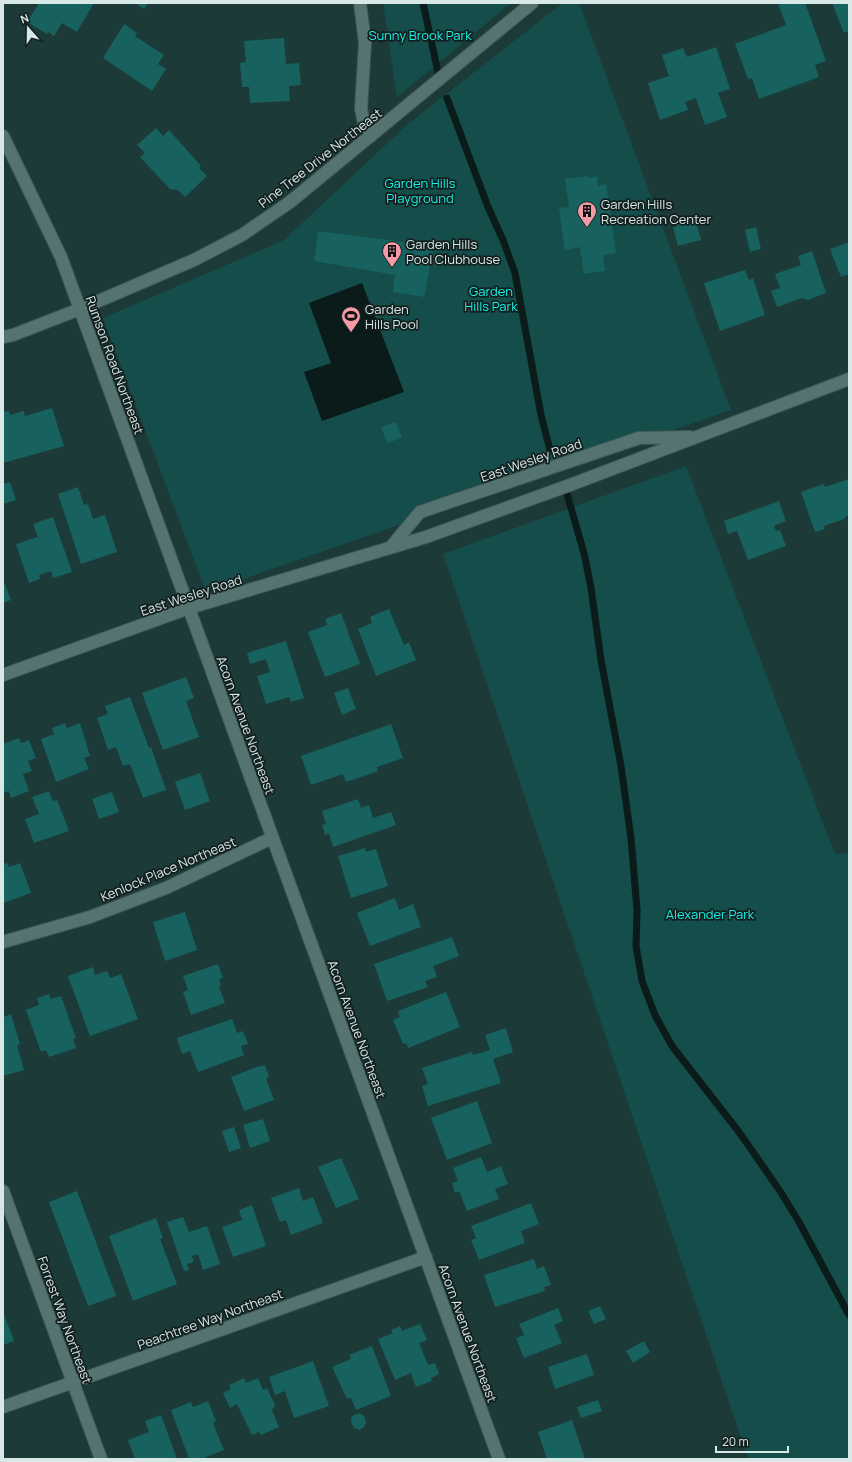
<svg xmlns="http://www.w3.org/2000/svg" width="852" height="1462" viewBox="0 0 852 1462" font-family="Manrope,sans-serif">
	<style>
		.green { fill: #144d49 }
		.water { fill: #0a1b1a }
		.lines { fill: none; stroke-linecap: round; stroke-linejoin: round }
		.stream { stroke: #0a1b1a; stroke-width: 7 }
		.building { fill: #17625e }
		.street-casing { stroke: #3e5957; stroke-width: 14 }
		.street { stroke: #557471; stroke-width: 12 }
		.labels { text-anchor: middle; stroke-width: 3.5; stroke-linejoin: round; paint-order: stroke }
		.park-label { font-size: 13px; fill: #16f2e8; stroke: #121f1e }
		.street-label { font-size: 13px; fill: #d7e8e6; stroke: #121f1e }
		.poi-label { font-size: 13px; fill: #d7e8e6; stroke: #121f1e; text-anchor: start }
	</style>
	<rect width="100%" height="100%" fill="#1c3a38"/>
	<path class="green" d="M 383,3 L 511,3 L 397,97 Z
		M 563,3 L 579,3 L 731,410 L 206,592 L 103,318 L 284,240 L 409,123 Z
		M 686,466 L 835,854 L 849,853 L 849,1459 L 748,1459 L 443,554 Z"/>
	<path class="water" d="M 362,283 L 404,392 L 322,421 L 304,372 L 331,363 L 309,303 Z"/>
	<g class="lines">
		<path class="stream" d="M 423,3 L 438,72
			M 447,98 L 488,207 L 503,240 L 515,273 L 541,415 L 550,450
			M 567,494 L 584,553 L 591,588 L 601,660 L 621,766 L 631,838 L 637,910 L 636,946 L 642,981 L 655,1015 L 672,1046 L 739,1132 L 780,1191 L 799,1222 L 849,1315"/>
	</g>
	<path class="building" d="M 39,3 L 94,3 L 77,32 L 62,23 L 54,36 L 48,32 L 47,34 L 27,22 Z
		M 135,3 L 148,3 L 144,9 Z
		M 778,3 L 805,3 L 826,61 L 815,65 L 819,77 L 759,99 L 752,78 L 748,79 L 735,44 L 786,25 Z
		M 832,3 L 849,3 L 849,31 L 844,33 Z
		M 124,24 L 137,33 L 135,36 L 164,55 L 158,64 L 166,69 L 152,91 L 103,58 Z
		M 284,38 L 286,64 L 299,63 L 301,85 L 289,86 L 290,101 L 250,103 L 249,87 L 242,87 L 240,63 L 246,62 L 244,41 Z
		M 716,47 L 730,89 L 718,93 L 727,117 L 705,125 L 696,98 L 685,102 L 688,110 L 660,120 L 648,83 L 669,76 L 662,55 L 683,48 L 687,57 Z
		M 156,128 L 163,136 L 169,130 L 201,166 L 199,168 L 207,176 L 185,197 L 178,190 L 170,189 L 140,157 L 145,153 L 137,145 Z
		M 588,176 L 589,178 L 597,176 L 598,186 L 606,184 L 616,253 L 603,255 L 605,271 L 584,274 L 580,247 L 565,250 L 559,208 L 569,207 L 565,179 Z
		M 685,216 L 687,224 L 696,222 L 701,240 L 678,246 L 673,227 L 677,227 L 675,219 Z
		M 756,227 L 761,249 L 750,252 L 745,230 Z
		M 318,231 L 434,246 L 424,297 L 393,292 L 395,275 L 314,261 Z
		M 849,242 L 849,274 L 841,277 L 830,249 Z
		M 812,251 L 826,293 L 808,300 L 802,298 L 777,307 L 771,291 L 780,288 L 775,274 L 801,265 L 798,256 Z
		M 745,270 L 749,280 L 753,278 L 765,315 L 720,331 L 704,283 Z
		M 52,408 L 64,446 L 3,463 L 3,412 L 9,411 L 10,415 L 24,411 L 25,416 Z
		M 396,422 L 402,438 L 387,443 L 381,427 Z
		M 849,479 L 849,514 L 844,519 L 824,526 L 825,529 L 815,532 L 801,492 L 824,484 L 825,487 Z
		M 10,482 L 16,500 L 3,504 L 3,484 Z
		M 78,487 L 84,505 L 88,504 L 93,519 L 105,515 L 117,552 L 81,564 L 58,494 Z
		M 779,501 L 786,521 L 774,526 L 776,531 L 780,530 L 786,546 L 748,560 L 737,531 L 728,534 L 724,521 Z
		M 53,517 L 72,572 L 53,578 L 51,571 L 39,575 L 40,579 L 29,583 L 16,544 L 38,537 L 33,524 Z
		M 3,579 L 11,600 L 3,603 Z
		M 389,609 L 404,645 L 409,642 L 416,660 L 376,676 L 358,629 L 372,623 L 370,617 Z
		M 341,613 L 360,664 L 325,677 L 308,632 L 327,625 L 325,619 Z
		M 286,641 L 304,698 L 291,702 L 289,697 L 266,704 L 257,676 L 270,672 L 266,659 L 250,664 L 247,653 Z
		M 186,677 L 194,698 L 186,701 L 199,737 L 163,750 L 142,693 Z
		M 348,688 L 356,709 L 342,715 L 334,693 Z
		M 130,697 L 149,748 L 151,747 L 166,790 L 143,798 L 130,764 L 123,766 L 116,747 L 108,750 L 97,718 L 108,714 L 105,706 Z
		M 65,723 L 67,728 L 80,723 L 90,756 L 84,758 L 89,769 L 56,782 L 41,739 L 54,734 L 52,728 Z
		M 391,724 L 403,758 L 377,767 L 378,771 L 346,782 L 343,774 L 311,785 L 301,756 Z
		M 19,738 L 21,743 L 29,740 L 36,758 L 28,761 L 32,771 L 23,774 L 29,791 L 11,798 L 9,791 L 3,793 L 3,744 Z
		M 200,773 L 210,801 L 185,810 L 175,782 Z
		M 49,791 L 53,801 L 57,800 L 69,831 L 34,843 L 25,819 L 39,814 L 32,797 Z
		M 112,792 L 119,812 L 99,819 L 92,799 Z
		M 358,799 L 361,808 L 369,805 L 373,818 L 391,812 L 396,825 L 333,847 L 329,833 L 325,835 L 322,825 L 326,824 L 322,811 Z
		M 365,848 L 366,852 L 376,849 L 388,886 L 351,898 L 338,856 Z
		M 7,863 L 9,867 L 20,863 L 31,893 L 3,903 L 3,864 Z
		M 395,898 L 399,910 L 413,904 L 421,927 L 370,946 L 357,913 Z
		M 185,912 L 197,950 L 165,961 L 153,922 Z
		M 452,937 L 459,956 L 433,966 L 437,977 L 425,981 L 428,987 L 387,1001 L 374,964 Z
		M 218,964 L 223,978 L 219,979 L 221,986 L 219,987 L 225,1003 L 191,1015 L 183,992 L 188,990 L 183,976 Z
		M 93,967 L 95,975 L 107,971 L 110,978 L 121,974 L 138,1019 L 90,1036 L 68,976 Z
		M 446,992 L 460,1027 L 408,1048 L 406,1043 L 403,1044 L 393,1020 L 400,1017 L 398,1011 Z
		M 49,994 L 51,999 L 61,996 L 76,1038 L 73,1039 L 76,1048 L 49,1057 L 46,1050 L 41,1052 L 26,1010 L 39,1005 L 37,998 Z
		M 11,1014 L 20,1044 L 17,1045 L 24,1070 L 3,1076 L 3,1017 Z
		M 232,1019 L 237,1033 L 243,1031 L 248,1044 L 241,1046 L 244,1055 L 198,1072 L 190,1051 L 182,1054 L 177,1038 Z
		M 506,1028 L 513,1052 L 493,1059 L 501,1083 L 428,1106 L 422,1086 L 428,1084 L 422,1068 L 472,1052 L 473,1055 L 490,1050 L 485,1035 Z
		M 265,1065 L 269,1077 L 266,1079 L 274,1100 L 244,1111 L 231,1077 L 259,1066 L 259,1067 Z
		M 477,1101 L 492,1143 L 447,1160 L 431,1118 Z
		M 263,1119 L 270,1141 L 250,1148 L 243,1125 Z
		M 234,1127 L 241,1148 L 229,1152 L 222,1131 Z
		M 481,1157 L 487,1172 L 501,1166 L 508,1184 L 495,1189 L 499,1199 L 467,1211 L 459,1191 L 455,1193 L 452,1183 L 458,1181 L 453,1168 Z
		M 341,1158 L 359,1199 L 336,1208 L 318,1167 Z
		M 299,1188 L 303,1201 L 313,1197 L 323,1223 L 291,1235 L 286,1220 L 280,1222 L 271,1198 Z
		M 77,1191 L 116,1296 L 88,1306 L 49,1202 Z
		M 531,1203 L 539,1224 L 521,1231 L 525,1243 L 479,1260 L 471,1240 L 476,1238 L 471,1226 Z
		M 252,1205 L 266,1246 L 233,1257 L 222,1227 L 242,1220 L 239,1210 Z
		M 183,1217 L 189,1232 L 207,1226 L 220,1264 L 203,1270 L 198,1254 L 192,1256 L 194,1262 L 187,1264 L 189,1270 L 184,1271 L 167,1222 Z
		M 156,1218 L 163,1238 L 160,1239 L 177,1284 L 133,1301 L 109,1236 Z
		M 534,1259 L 537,1269 L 544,1266 L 551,1285 L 544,1287 L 545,1291 L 495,1307 L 484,1275 Z
		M 600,1306 L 606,1319 L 594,1324 L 588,1311 Z
		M 558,1308 L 563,1321 L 554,1325 L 562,1343 L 524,1358 L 516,1338 L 524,1335 L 519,1324 Z
		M 3,1312 L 14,1341 L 3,1345 Z
		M 420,1324 L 427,1340 L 419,1343 L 428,1365 L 435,1363 L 439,1374 L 431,1378 L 432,1381 L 416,1387 L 411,1373 L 395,1380 L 378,1339 L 393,1333 L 391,1330 L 400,1326 L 402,1331 Z
		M 644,1341 L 650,1352 L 633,1363 L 626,1351 Z
		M 372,1346 L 391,1396 L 356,1410 L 351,1398 L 347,1399 L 332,1367 L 351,1359 L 349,1355 Z
		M 587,1354 L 594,1375 L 555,1389 L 548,1367 Z
		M 313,1361 L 329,1406 L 294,1418 L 285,1391 L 275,1395 L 269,1377 Z
		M 244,1378 L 246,1383 L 258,1378 L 263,1390 L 267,1388 L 275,1405 L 272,1410 L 279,1427 L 261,1435 L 259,1432 L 252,1435 L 237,1404 L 230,1408 L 223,1393 L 231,1389 L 229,1385 Z
		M 598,1400 L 602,1411 L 581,1418 L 577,1407 Z
		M 208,1401 L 216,1421 L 213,1423 L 224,1450 L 201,1459 L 189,1459 L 171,1410 L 191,1402 L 193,1407 Z
		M 359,1413 L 364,1416 L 366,1422 L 364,1427 L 359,1430 L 354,1428 L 351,1422 L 352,1416 Z
		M 161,1415 L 177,1459 L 135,1459 L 128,1440 L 149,1432 L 145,1421 Z
		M 572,1420 L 585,1459 L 547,1459 L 538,1432 Z"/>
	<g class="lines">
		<g class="street-casing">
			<path id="street" d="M 360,3 L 365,43 L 361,109 L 364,123 L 371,136
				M 3,136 L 61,257 L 499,1459
				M 3,337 L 13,335 L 80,309 L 194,260 L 242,235 L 290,202 L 532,3
				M 390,548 L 420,512 L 639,438 L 690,437
				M 3,675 L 189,608 L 426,537 L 570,485 L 849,379
				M 3,942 L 90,917 L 166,888 L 272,838
				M 3,1191 L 101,1459
				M 3,1407 L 426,1257"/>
		</g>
		<use href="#street" class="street"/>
	</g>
	<defs>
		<g id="building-pin" transform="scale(1)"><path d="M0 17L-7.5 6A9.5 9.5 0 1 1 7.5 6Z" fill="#f39aa8" stroke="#121f1e"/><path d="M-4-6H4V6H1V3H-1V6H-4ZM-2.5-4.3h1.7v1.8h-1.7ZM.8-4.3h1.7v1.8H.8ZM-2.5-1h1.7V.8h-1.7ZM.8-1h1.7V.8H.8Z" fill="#111"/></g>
		<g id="stadium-pin" transform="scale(1)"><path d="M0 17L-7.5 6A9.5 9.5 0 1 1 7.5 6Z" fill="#f39aa8" stroke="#121f1e"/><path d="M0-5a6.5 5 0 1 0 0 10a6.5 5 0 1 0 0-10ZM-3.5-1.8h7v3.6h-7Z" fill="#111"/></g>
	</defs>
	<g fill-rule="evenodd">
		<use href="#building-pin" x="587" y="211"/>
		<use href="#building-pin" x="392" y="251"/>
		<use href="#stadium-pin" x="351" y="316"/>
	</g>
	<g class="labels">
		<g class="park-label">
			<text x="420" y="40">Sunny Brook Park</text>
			<text x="420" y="188">Garden Hills<tspan x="420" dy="15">Playground</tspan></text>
			<text x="491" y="296">Garden<tspan x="491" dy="15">Hills Park</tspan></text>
			<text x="710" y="919">Alexander Park</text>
		</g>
		<g class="street-label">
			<text transform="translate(320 158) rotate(-38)" y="5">Pine Tree Drive Northeast</text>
			<text transform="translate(115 365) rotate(70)" y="5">Rumson Road Northeast</text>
			<text transform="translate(531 460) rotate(-19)" y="5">East Wesley Road</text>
			<text transform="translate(191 595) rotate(-18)" y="5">East Wesley Road</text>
			<text transform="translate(246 725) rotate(70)" y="5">Acorn Avenue Northeast</text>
			<text transform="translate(168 869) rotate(-23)" y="5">Kenlock Place Northeast</text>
			<text transform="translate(357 1029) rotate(70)" y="5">Acorn Avenue Northeast</text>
			<text transform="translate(210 1319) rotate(-20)" y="5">Peachtree Way Northeast</text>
			<text transform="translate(65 1320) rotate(70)" y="5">Forrest Way Northeast</text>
			<text transform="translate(468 1333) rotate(70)" y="5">Acorn Avenue Northeast</text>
		</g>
		<g class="poi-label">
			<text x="601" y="209">Garden Hills<tspan x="601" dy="15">Recreation Center</tspan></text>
			<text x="406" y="249">Garden Hills<tspan x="406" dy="15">Pool Clubhouse</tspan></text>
			<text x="365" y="314">Garden<tspan x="365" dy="15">Hills Pool</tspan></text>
		</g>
	</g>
	<rect width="852" height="1462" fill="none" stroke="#d7e8e6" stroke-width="8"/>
	<g transform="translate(28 28) rotate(340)" stroke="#121f1e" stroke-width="3" paint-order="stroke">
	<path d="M0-3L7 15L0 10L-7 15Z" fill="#d7e8e6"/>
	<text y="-6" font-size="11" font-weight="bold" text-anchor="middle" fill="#d7e8e6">N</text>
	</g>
	<path d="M716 1446v6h72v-6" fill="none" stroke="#d7e8e6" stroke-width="2"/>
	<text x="722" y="1446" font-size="12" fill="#d7e8e6" stroke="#121f1e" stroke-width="3" paint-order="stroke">20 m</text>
</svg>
